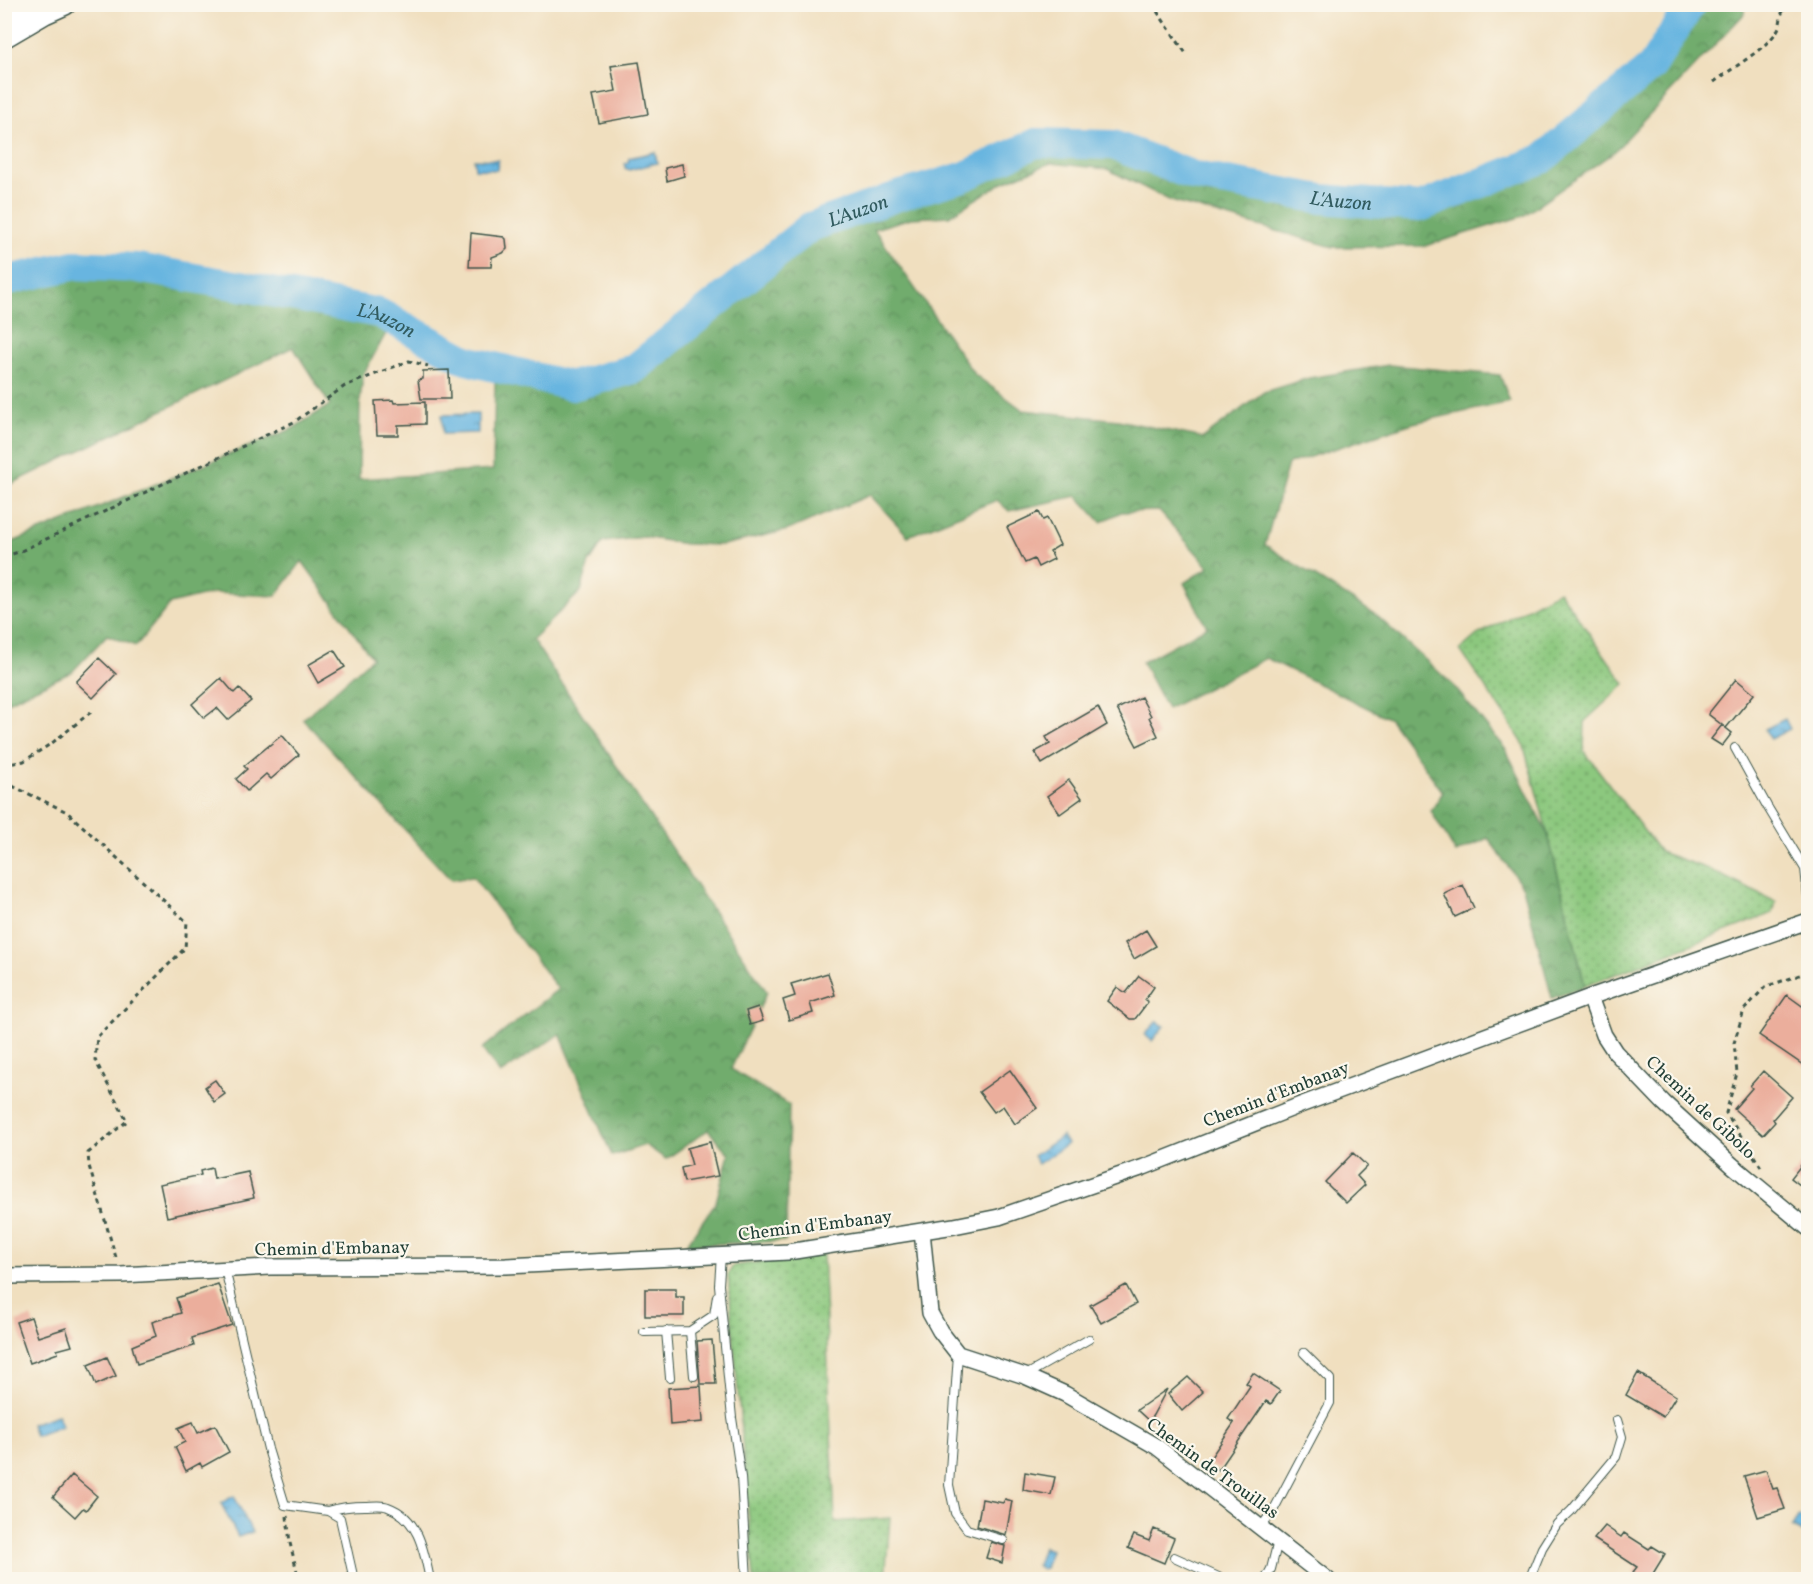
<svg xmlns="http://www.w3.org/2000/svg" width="1813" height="1584" viewBox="0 0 1813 1584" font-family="Vollkorn,serif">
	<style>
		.grass { fill: url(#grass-dots); stroke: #568259; stroke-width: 1.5 }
		.forest { fill: url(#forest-crowns); stroke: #487450; stroke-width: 1.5 }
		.water { fill: url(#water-ripples); stroke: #43798a; stroke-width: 1.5 }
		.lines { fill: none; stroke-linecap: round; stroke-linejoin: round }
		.river { stroke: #67b5e0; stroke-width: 30 }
		.building { fill: #ebae9c }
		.lane-casing { stroke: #3e5549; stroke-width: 10 }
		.street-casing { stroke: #3e5549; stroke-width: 18 }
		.secondary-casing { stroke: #3e5549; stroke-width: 24 }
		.path { stroke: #3e5549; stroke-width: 3; stroke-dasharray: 4.5 4.5; stroke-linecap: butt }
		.lane { stroke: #fff; stroke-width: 8 }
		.street { stroke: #fff; stroke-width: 15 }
		.secondary { stroke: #fff; stroke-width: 21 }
		.labels { text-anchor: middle; stroke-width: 4.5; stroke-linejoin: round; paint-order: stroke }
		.street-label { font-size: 18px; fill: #1f3d34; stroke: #fbf7ec }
		.water-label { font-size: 20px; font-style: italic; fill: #315b5f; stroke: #fbf7ec }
	</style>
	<defs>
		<pattern id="grass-dots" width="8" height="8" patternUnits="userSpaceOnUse" patternTransform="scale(1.5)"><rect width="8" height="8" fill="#8cc87e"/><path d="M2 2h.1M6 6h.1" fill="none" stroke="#72a468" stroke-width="1.8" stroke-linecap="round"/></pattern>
		<pattern id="forest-crowns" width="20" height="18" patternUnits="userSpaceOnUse" patternTransform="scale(1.5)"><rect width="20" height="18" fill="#71ac6d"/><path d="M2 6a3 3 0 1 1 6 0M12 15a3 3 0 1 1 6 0" fill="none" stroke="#5c8d5a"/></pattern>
		<pattern id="water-ripples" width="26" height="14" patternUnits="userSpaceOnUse" patternTransform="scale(1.5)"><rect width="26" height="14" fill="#67b5e0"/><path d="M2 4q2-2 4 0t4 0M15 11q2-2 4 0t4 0" fill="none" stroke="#5494b6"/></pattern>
	</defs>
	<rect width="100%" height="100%" fill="#fbf7ec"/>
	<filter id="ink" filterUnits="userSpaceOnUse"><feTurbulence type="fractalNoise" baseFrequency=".0167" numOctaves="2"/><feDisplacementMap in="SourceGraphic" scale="12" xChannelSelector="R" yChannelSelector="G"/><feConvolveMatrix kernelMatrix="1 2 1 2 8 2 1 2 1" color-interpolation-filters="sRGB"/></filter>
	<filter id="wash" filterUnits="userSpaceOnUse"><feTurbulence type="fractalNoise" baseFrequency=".008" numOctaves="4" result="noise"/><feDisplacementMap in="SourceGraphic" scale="24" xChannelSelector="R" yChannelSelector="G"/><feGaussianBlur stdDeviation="1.35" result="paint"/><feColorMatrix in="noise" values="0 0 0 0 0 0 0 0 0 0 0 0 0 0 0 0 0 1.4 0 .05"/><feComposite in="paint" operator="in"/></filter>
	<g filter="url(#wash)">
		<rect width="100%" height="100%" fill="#f0dfbf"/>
		<path class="grass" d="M 1559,591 L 1625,684 L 1585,721 L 1584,751 L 1660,852 L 1708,869 L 1776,902 L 1773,913 L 1585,986 L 1548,835 L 1523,743 L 1460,650 L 1477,635 Z
			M 823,1253 L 835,1522 L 890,1518 L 885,1579 L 754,1579 L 728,1275 L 733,1266 Z"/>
		<path class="forest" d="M 1697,5 L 1745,5 L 1745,13 L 1614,152 L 1523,216 L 1425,246 L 1333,247 L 1171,201 L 1107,169 L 1051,163 L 1003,182 L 949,216 L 911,218 L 874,229 L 974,374 L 1023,410 L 1118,420 L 1203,438 L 1264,392 L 1309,378 L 1389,365 L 1500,375 L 1510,402 L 1413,423 L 1288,464 L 1265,545 L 1376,615 L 1452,684 L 1506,750 L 1548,835 L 1585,986 L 1552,998 L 1523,887 L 1488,838 L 1456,853 L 1431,811 L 1443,792 L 1390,719 L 1266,658 L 1167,709 L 1142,662 L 1207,627 L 1184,583 L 1209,567 L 1159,511 L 1121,512 L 1101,522 L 1077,496 L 1009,511 L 997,500 L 908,536 L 870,495 L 788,530 L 723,545 L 685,544 L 644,537 L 603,542 L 589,563 L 581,591 L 532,639 L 767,992 L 731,1069 L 789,1105 L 786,1241 L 686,1245 L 716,1202 L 729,1154 L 708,1130 L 666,1159 L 645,1145 L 612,1156 L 560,1034 L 500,1074 L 482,1049 L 558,989 L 473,877 L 451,880 L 303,719 L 372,658 L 302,561 L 276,596 L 214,593 L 170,604 L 136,646 L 107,635 L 72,672 L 5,703 L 5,545 L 292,429 L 330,405 L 293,347 L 5,487 L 5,294 L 74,277 L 173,283 L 379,320 L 389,328 L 363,375 L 360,401 L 359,479 L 493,470 L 495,381 L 574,396 L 636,375 L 816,231 L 963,183 L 1040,151 L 1111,153 L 1196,183 L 1325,204 L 1423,212 L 1547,164 L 1658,70 Z"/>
		<path class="water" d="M 655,152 L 657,163 L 629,170 L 625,168 L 625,164 L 628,162 L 629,158 Z
			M 474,159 L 498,160 L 497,170 L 475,169 Z
			M 478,414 L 478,433 L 443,434 L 442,415 Z
			M 1785,719 L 1790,729 L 1770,739 L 1765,729 Z
			M 1157,1021 L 1164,1026 L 1152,1041 L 1145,1035 Z
			M 1062,1136 L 1067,1144 L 1038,1164 L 1033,1156 Z
			M 58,1415 L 62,1426 L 35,1436 L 31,1424 Z
			M 234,1496 L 252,1532 L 238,1537 L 221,1503 Z
			M 1799,1516 L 1808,1522 L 1808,1537 L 1792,1527 Z
			M 1043,1547 L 1051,1550 L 1045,1568 L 1041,1569 L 1037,1565 Z"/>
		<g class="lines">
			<path class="river" id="s1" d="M 4,281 L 75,265 L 138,268 L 246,287 L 379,313 L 466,360 L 572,386 L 634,369 L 810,227 L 898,196 L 963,177 L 1036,143 L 1113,145 L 1194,176 L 1322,199 L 1420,207 L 1542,159 L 1652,66 L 1691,4"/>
		</g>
		<g id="blocks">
			<path class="building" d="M 639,62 L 648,114 L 599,123 L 593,95 L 616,91 L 611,66 Z
				M 682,164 L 684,176 L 667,181 L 665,168 Z
				M 471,233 L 504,237 L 506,239 L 507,249 L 503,253 L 492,257 L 491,267 L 469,267 Z
				M 449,370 L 450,399 L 421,399 L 418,380 L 423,379 L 423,371 Z
				M 393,400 L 394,403 L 425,402 L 425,424 L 398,425 L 398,435 L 377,435 L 375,401 Z
				M 1039,512 L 1043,520 L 1047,518 L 1060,545 L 1050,551 L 1054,559 L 1038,567 L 1034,559 L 1025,563 L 1007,527 Z
				M 334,650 L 345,667 L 318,683 L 308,665 Z
				M 99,658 L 116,674 L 93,698 L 76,682 Z
				M 221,678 L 234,693 L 239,688 L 251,701 L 228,720 L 217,708 L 204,718 L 192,704 Z
				M 1736,679 L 1754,694 L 1726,728 L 1708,714 Z
				M 1141,697 L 1151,716 L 1149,717 L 1158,736 L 1137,746 L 1117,709 Z
				M 1098,707 L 1107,725 L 1042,764 L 1035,752 L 1050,744 L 1046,737 Z
				M 1722,725 L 1732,733 L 1722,746 L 1711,739 Z
				M 282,735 L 299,755 L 271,779 L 266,774 L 247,791 L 236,779 L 247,769 L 244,766 Z
				M 1069,780 L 1082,798 L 1060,814 L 1047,796 Z
				M 1463,885 L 1474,908 L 1455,917 L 1444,894 Z
				M 1146,930 L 1156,946 L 1134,959 L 1125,943 Z
				M 828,973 L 835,995 L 810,1003 L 813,1013 L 789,1020 L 783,1000 L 795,996 L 791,984 Z
				M 1139,976 L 1154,987 L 1145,1000 L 1148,1002 L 1135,1019 L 1130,1019 L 1107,1001 L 1117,987 L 1126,993 Z
				M 1787,995 L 1809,1011 L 1809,1069 L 1759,1035 Z
				M 758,1007 L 763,1021 L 750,1025 L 746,1011 Z
				M 1010,1070 L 1037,1108 L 1015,1124 L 1003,1106 L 994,1112 L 979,1092 Z
				M 1763,1071 L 1792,1097 L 1773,1119 L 1775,1122 L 1763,1135 L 1734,1109 L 1752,1088 L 1750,1086 Z
				M 215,1080 L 225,1094 L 214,1102 L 205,1087 Z
				M 710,1142 L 718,1176 L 684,1182 L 681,1168 L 692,1165 L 687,1148 Z
				M 1353,1153 L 1367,1166 L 1357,1176 L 1365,1185 L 1346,1203 L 1325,1182 Z
				M 1809,1155 L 1809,1192 L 1791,1178 Z
				M 212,1168 L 214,1179 L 248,1172 L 254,1198 L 167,1217 L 160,1184 L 201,1175 L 200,1171 Z
				M 218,1284 L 232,1325 L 192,1338 L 194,1346 L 137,1364 L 132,1346 L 156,1336 L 152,1322 L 181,1313 L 176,1298 Z
				M 1126,1285 L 1136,1304 L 1101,1323 L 1090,1305 Z
				M 645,1289 L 676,1289 L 676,1297 L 684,1297 L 684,1316 L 645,1316 Z
				M 31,1317 L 38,1337 L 66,1328 L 72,1346 L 57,1350 L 58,1353 L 30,1363 L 16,1322 Z
				M 712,1340 L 716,1384 L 700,1384 L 697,1341 Z
				M 107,1357 L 116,1376 L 96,1385 L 88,1365 Z
				M 1253,1373 L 1280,1391 L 1271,1404 L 1266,1401 L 1219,1470 L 1207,1463 L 1234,1423 L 1228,1419 L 1250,1386 L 1246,1383 Z
				M 1638,1373 L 1676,1396 L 1663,1417 L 1626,1395 Z
				M 1188,1377 L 1203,1392 L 1182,1411 L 1168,1394 Z
				M 701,1386 L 703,1422 L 670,1425 L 668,1388 Z
				M 1167,1389 L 1153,1415 L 1149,1421 L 1137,1410 Z
				M 193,1422 L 198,1433 L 215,1425 L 229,1452 L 202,1467 L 200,1463 L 186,1471 L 175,1447 L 185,1442 L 178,1428 Z
				M 1766,1470 L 1773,1489 L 1777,1488 L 1785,1509 L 1758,1517 L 1744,1476 Z
				M 1025,1472 L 1055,1477 L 1051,1495 L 1023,1490 Z
				M 72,1475 L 97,1496 L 86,1510 L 83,1508 L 75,1517 L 53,1497 Z
				M 982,1499 L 1003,1503 L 1005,1499 L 1012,1501 L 1006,1535 L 977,1526 Z
				M 1605,1526 L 1621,1537 L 1624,1533 L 1649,1549 L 1652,1546 L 1665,1554 L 1649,1580 L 1643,1580 L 1633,1572 L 1637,1567 L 1594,1539 Z
				M 1154,1529 L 1174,1538 L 1164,1563 L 1128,1548 L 1134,1535 L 1149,1541 Z
				M 991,1542 L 1005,1546 L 1002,1563 L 986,1558 Z"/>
		</g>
	</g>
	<g filter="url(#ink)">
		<use href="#blocks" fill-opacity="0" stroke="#3e5549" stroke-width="1.5"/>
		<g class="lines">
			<g class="lane-casing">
				<path id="lane" d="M 1735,748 L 1767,806 L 1805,869 L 1808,897
					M 721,1255 L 719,1285 L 732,1418 L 741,1477 L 747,1580
					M 225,1269 L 268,1449 L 285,1505 L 328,1511 L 340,1518 L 354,1580
					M 666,1331 L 670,1378
					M 690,1331 L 694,1376
					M 644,1332 L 690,1331 L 714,1315 L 717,1296
					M 958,1354 L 949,1485 L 955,1513 L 967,1529 L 1003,1540
					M 1026,1375 L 1089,1339
					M 328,1511 C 341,1507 352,1506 365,1506 C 372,1506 382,1504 388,1507 C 419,1518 424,1551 430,1580
					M 1261,1527 L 1274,1509 L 1330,1403 L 1330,1379 L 1304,1353
					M 1174,1557 L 1225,1580
					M 1265,1580 L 1271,1569 L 1278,1541
					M 1529,1580 L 1542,1548 L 1557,1524 L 1571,1511 L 1616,1457 L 1622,1437 L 1617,1420"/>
			</g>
			<g class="street-casing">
				<path id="street" d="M 1590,997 L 1604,1035 L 1615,1052 L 1664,1103 L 1732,1165 L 1808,1228
					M 922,1231 L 930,1313 L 940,1331 L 958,1354 L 1025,1376 L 1065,1394 L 1157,1447 L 1328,1580
					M 4,1276 L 121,1275 L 270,1267 L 506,1266 L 673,1258 L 788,1252 L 954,1226 L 999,1217 L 1144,1167 L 1303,1104 L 1590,997 L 1808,921"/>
			</g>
			<g class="secondary-casing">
				<path id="secondary" d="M 4,15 L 23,4
					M 4,37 L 45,13 L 65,4"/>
			</g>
			<path class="path" d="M 1152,4 L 1187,55
				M 1714,82 C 1731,69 1767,48 1777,31 C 1783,21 1778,16 1787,4
				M 4,557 L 21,551 L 294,422 L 345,386 L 409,361 L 428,366
				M 4,765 L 24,761 L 52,743 L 91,712
				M 4,782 L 67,812 L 187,922 L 185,948 L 97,1037 L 95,1060 L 127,1121 L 88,1153 L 89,1166 L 117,1261
				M 1761,1167 L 1726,1113 L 1737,1073 L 1734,1043 L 1744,1010 L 1765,987 L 1808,972
				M 287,1516 L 290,1543 L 299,1580"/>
			<use href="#lane" class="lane"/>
			<use href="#street" class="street"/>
			<use href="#secondary" class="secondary"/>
		</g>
	</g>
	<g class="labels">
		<g class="street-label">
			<text transform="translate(1276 1094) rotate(-21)" y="6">Chemin d'Embanay</text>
			<text transform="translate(1701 1107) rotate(43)" y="6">Chemin de Gibolo</text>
			<text transform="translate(815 1225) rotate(-7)" y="6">Chemin d'Embanay</text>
			<text transform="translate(332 1248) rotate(-1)" y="6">Chemin d'Embanay</text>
			<text transform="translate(1213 1468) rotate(36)" y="6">Chemin de Trouillas</text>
		</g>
		<g class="water-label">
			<text dy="7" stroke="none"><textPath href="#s1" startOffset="1434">L'Auzon</textPath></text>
			<text dy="7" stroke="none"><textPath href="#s1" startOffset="930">L'Auzon</textPath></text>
			<text dy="7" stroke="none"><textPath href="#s1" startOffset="390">L'Auzon</textPath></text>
		</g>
	</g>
	<rect width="1813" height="1584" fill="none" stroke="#fbf7ec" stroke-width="24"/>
</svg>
